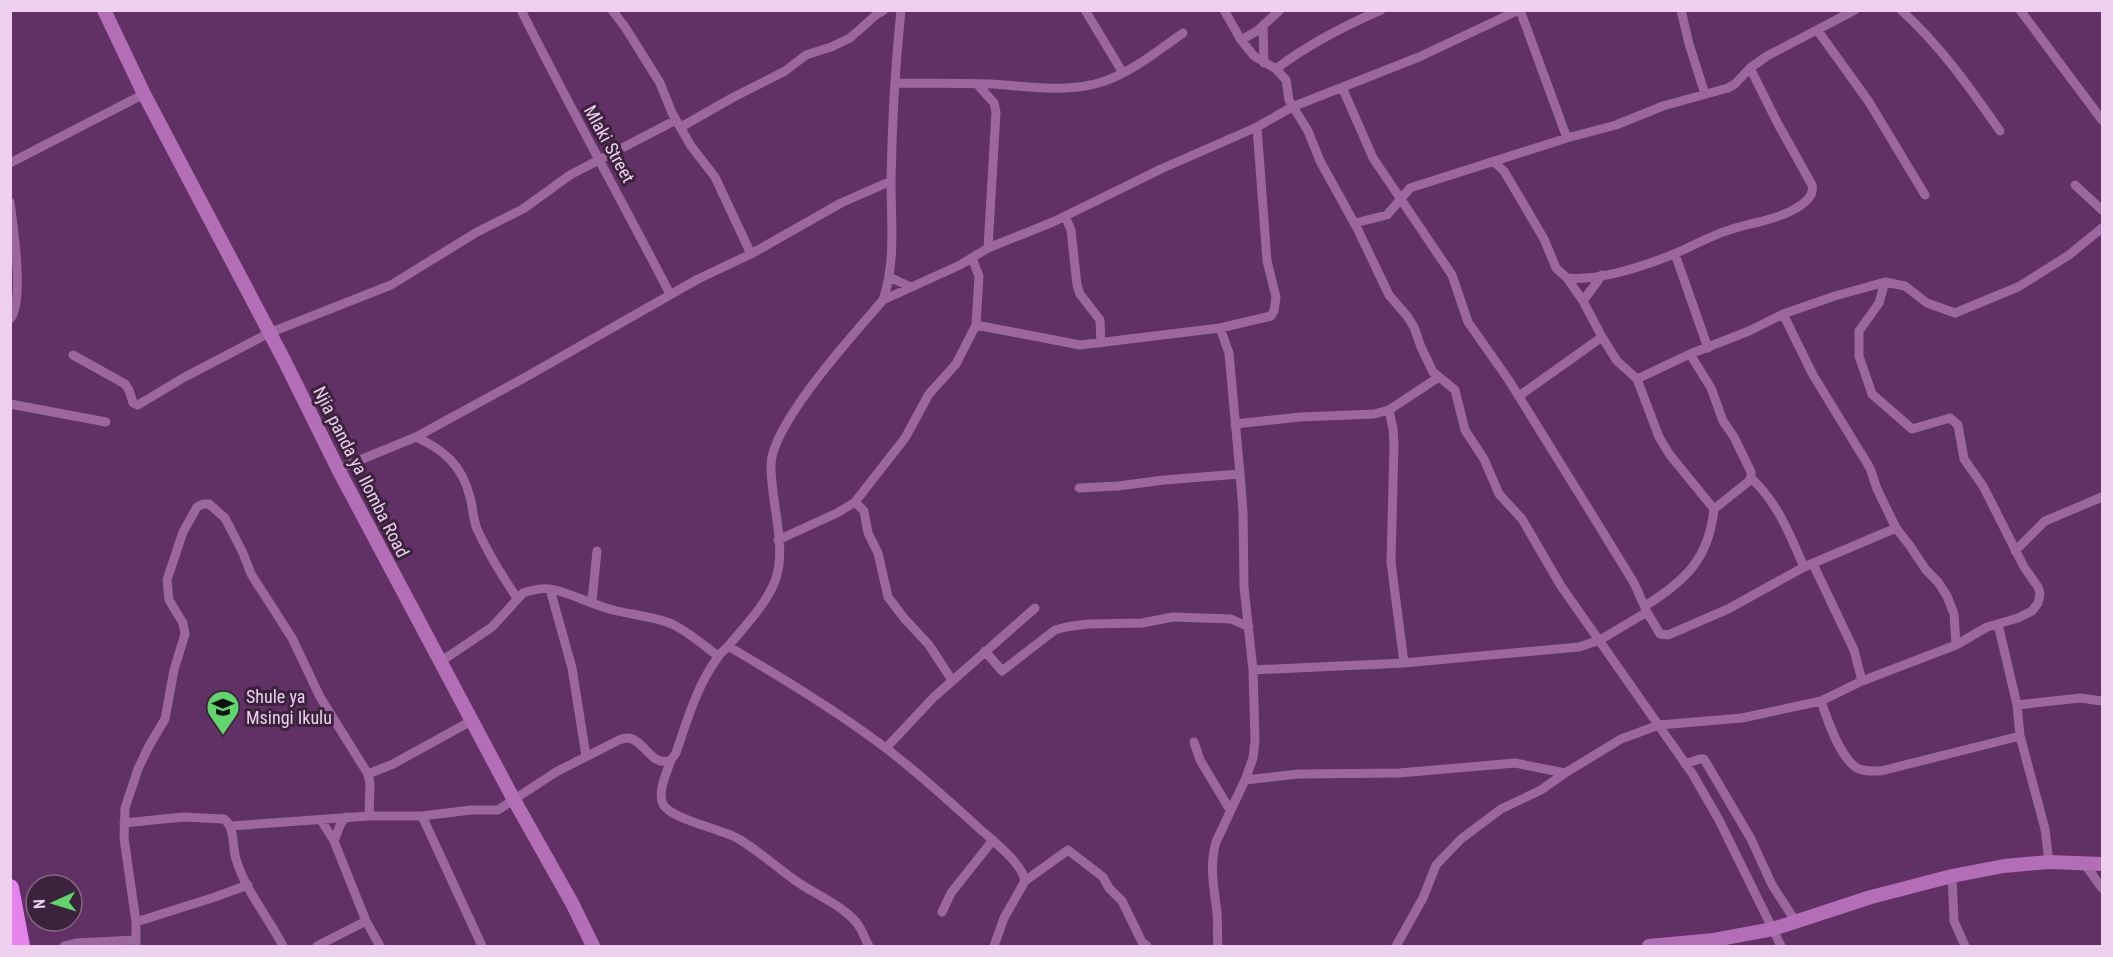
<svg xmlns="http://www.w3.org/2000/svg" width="2113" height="957" viewBox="0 0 2113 957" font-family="'Roboto Condensed',sans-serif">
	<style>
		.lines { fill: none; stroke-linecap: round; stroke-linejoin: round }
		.street { stroke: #9c679e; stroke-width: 9 }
		.secondary { stroke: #b26fb5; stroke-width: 14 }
		.highway { stroke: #e682eb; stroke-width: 18 }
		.labels { text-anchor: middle; stroke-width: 6; stroke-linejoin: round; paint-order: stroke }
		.street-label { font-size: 18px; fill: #edd0ee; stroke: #3a233b }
		.poi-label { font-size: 18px; fill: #edd0ee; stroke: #3a233b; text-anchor: start }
	</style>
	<rect width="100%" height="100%" fill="#613064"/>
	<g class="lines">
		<path class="street" d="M 521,10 C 569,106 621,199 670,294
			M 612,10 L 625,27 L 660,83 L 672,113 L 691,146 L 715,177 L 751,254
			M 1085,10 L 1123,73
			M 1224,10 L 1241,40 L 1254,56 L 1276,69 L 1286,80 L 1289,100 L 1308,131 L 1320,161 L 1357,228 L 1389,295 L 1407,316 L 1414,327 L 1421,347 L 1433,372 L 1455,390 L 1465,430 L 1484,459 L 1499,494 L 1522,519 L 1561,586 L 1692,773 L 1719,820 L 1781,946
			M 1520,10 L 1567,138
			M 1681,10 L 1689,44 L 1705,94
			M 1901,10 C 1940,45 1970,88 2000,131
			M 2020,10 L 2102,120
			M 1263,25 L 1264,63
			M 1818,31 L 1869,102 L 1925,195
			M 1241,40 L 1257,31 L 1280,10
			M 1276,69 C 1307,45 1344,26 1381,10
			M 895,83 C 927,83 959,83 991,84 C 1029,86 1068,94 1105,81 C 1133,71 1159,50 1183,33
			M 977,84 L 994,103 L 996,112 L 988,248
			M 1342,87 L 1373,158 L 1452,275 L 1468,322 L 1508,379 L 1588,508 L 1634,583 L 1647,612 L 1660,634 L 1668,635 L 1728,609 L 1804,567 L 1896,528
			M 681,127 L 732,98 L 785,71 L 806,55 L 831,47 L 850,38 L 877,14 L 884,10
			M 1494,162 L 1504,171 L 1544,239 L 1556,268 L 1567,278 L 1583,301 L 1602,337 L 1617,361 L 1637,379 L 1659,437 L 1670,455 L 1714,509 C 1709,559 1685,581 1645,606
			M 10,163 L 144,94
			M 2075,185 L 2102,210
			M 10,202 C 13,226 25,302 10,319
			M 1065,216 L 1071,230 L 1077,285 L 1080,294 L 1100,320 L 1101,343
			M 1355,223 L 1387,215 L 1410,188 L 1567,138 L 1616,125 L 1663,106 L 1728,88 L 1735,84 L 1750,68 L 1767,56 L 1855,10
			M 1675,254 L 1708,348
			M 889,277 L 911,287
			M 1567,278 C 1600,281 1644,266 1674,254 C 1693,246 1710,236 1729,230 C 1749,223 1772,221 1791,211 C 1801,206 1815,197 1812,185 L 1778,124 L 1750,68
			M 883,300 L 960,265 L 988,248 L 1053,222 L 1161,169 L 1257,127 L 1292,107 L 1419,57 L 1519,10
			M 1583,301 L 1602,275
			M 1783,314 L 1813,375 L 1870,468 L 1877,489 L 1896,528 L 1910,546 L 1926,570 L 1938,582 L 1947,596 L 1954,614 L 1956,645
			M 976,325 L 1080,345 L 1220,328 L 1271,316 L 1274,311 L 1276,297 L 1267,261 L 1257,127
			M 1690,354 L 1711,388 L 1723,421 L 1734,437 L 1751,472 L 1751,478 L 1748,482 L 1714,509
			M 73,355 L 125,384 L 129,390 L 133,403 L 138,405 L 183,378 L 269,333 L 391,285 L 477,232 L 523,209 L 570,175 L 676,120
			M 1637,379 L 1690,354 L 1749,331 L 1783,314 L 1835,296 L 1885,282 L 1905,286 L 1927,303 L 1955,313 L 2018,287 L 2069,255 L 2102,228
			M 1519,396 L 1602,337
			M 10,404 L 106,422
			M 1389,410 L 1393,429 L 1394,445 L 1391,562 L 1404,663
			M 1235,424 L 1300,417 L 1374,414 L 1389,410 L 1439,377
			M 416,437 C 444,450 462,465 470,497 C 473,508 473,519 477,529 C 488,553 502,576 517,598
			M 338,469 L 416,437 L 524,378 L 698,279 L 751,254 L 841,203 L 891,181
			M 1751,478 C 1778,503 1790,535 1804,567
			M 1079,488 L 1118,486 L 1164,480 L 1240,474
			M 855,502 L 864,511 L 868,533 L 878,553 L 888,597 L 904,618 L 929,645 L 952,680
			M 778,540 L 837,513 L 855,502 L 905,438 L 929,394 L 956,364 L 976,325 L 979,276 L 972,258
			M 2015,551 L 2045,521 L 2102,497
			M 1813,564 L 1854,650 L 1862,681
			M 550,589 L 572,668 L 586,756
			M 592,601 L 597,551
			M 1998,624 L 2017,705 L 2020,736 L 2045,829 L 2049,862
			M 728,646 C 782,678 837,711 887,749 C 920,774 950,802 981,830 C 994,842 1022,863 1025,881 L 1004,918 L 994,946
			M 985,651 L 1002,671 L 1055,630 L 1066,627 L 1088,624 L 1142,623 L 1173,617 L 1231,619 L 1249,627
			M 440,662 L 492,627 L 523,593 C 532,590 546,587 555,590 C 575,595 593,605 613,610 C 632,615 653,616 672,624 C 689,632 703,645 718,656
			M 1253,670 L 1404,663 L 1579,647 L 1600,640 L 1647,612
			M 1821,701 C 1827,719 1840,758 1857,768 C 1864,772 1873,771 1881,771 L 2020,736
			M 2017,705 L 2080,698 L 2102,701
			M 1194,742 L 1200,760 L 1230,810
			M 886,748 L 934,697 L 1035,608
			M 671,760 C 667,772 657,792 663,804 C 670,819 721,829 737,838 C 758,850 776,867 796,881 C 816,895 840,904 856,922 C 862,929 865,939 869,946
			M 1685,764 L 1700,759 L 1704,759 L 1751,839 L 1772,885 L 1796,922
			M 368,774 L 393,764 L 473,720
			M 1245,780 L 1298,774 L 1399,773 L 1515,763 L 1565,773
			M 422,816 L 482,946
			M 346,817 L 341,823 L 334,841 L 366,921 L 380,946
			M 321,820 L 334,841
			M 124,823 L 183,817 L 224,819 C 235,827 232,846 236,859 C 245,890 268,917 283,946
			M 231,826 L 369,816 L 422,816 L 471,810 L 498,810 L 556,772 L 619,740 C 621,739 627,738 629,738 C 645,741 652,768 671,760 L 676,753 C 687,721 697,685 718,657 C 721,652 726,649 730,644 C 746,625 766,604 775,581 C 788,548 770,500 771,464 C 773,422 854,334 883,300 C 896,262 891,221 891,181 C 892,124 895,67 901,10
			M 2084,863 L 2102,888
			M 1952,876 L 1954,921 L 1965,946
			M 1025,881 L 1068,850 L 1103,877 L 1109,888 L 1122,901 L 1142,942 L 1147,946
			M 942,912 L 951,893 L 993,840
			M 136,922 L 212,898 L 248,885
			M 64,946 L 76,943 L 135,940
			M 136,946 L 136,922 L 124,838 L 125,808 L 138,769 L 149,746 L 165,719 L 174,670 L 185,634 L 183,623 L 169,600 L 167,580 L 183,532 L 197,507 L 203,504 L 209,504 L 225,518 L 243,553 L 251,574 L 292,638 L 320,697 L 368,774 L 370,784 L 369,816
			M 317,946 L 366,921
			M 1218,946 C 1217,935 1218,924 1217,913 C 1214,888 1209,866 1216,842 L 1245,780 L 1253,758 L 1255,741 L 1253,670 L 1244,587 L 1243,511 L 1240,474 L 1229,353 L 1220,328
			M 1396,946 L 1423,898 L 1436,865 L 1461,839 L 1501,809 L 1541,790 L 1565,773 L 1621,739 L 1659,725 L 1742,718 L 1821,701 L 1862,681 L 1956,645 L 1987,627 L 2018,618 L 2032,611 L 2038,603 L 2040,594 L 2038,587 L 2024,567 L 1983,486 L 1964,459 L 1958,425 L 1950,418 L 1912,429 L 1872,394 L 1859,356 L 1859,331 L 1879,303 L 1885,282"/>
		<path class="secondary" d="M 104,10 L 144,94 L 283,358 L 338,469 L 514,800 L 572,903 L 593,946
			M 1649,946 L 1714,940 L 1773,929 L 1871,897 L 1952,876 L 2004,866 L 2049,862 L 2102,864"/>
		<path class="highway" d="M 10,888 L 21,946"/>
	</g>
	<defs>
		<g id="school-pin" transform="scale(1.725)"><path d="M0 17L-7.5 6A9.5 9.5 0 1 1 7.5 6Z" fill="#60d56b" stroke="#3a233b"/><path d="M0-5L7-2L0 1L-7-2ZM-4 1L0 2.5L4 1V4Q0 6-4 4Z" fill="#111"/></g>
	</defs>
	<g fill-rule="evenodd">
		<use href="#school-pin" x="223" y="707"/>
	</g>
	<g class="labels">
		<g class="street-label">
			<text transform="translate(609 144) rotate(61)" y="6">Mlaki Street</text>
			<text transform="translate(361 472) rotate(63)" y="6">Njia panda ya Ilomba Road</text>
		</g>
		<g class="poi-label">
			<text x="246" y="703">Shule ya<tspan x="246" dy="21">Msingi Ikulu</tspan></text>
		</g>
	</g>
	<rect width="2113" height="957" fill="none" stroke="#edd0ee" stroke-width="24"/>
	<g transform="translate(54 903) rotate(266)"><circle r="28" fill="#3a233b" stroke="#826883" stroke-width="1.5"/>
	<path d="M0-4.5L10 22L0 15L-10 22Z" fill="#60d56b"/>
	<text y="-9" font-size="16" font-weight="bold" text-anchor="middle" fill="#edd0ee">N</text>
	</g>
</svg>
